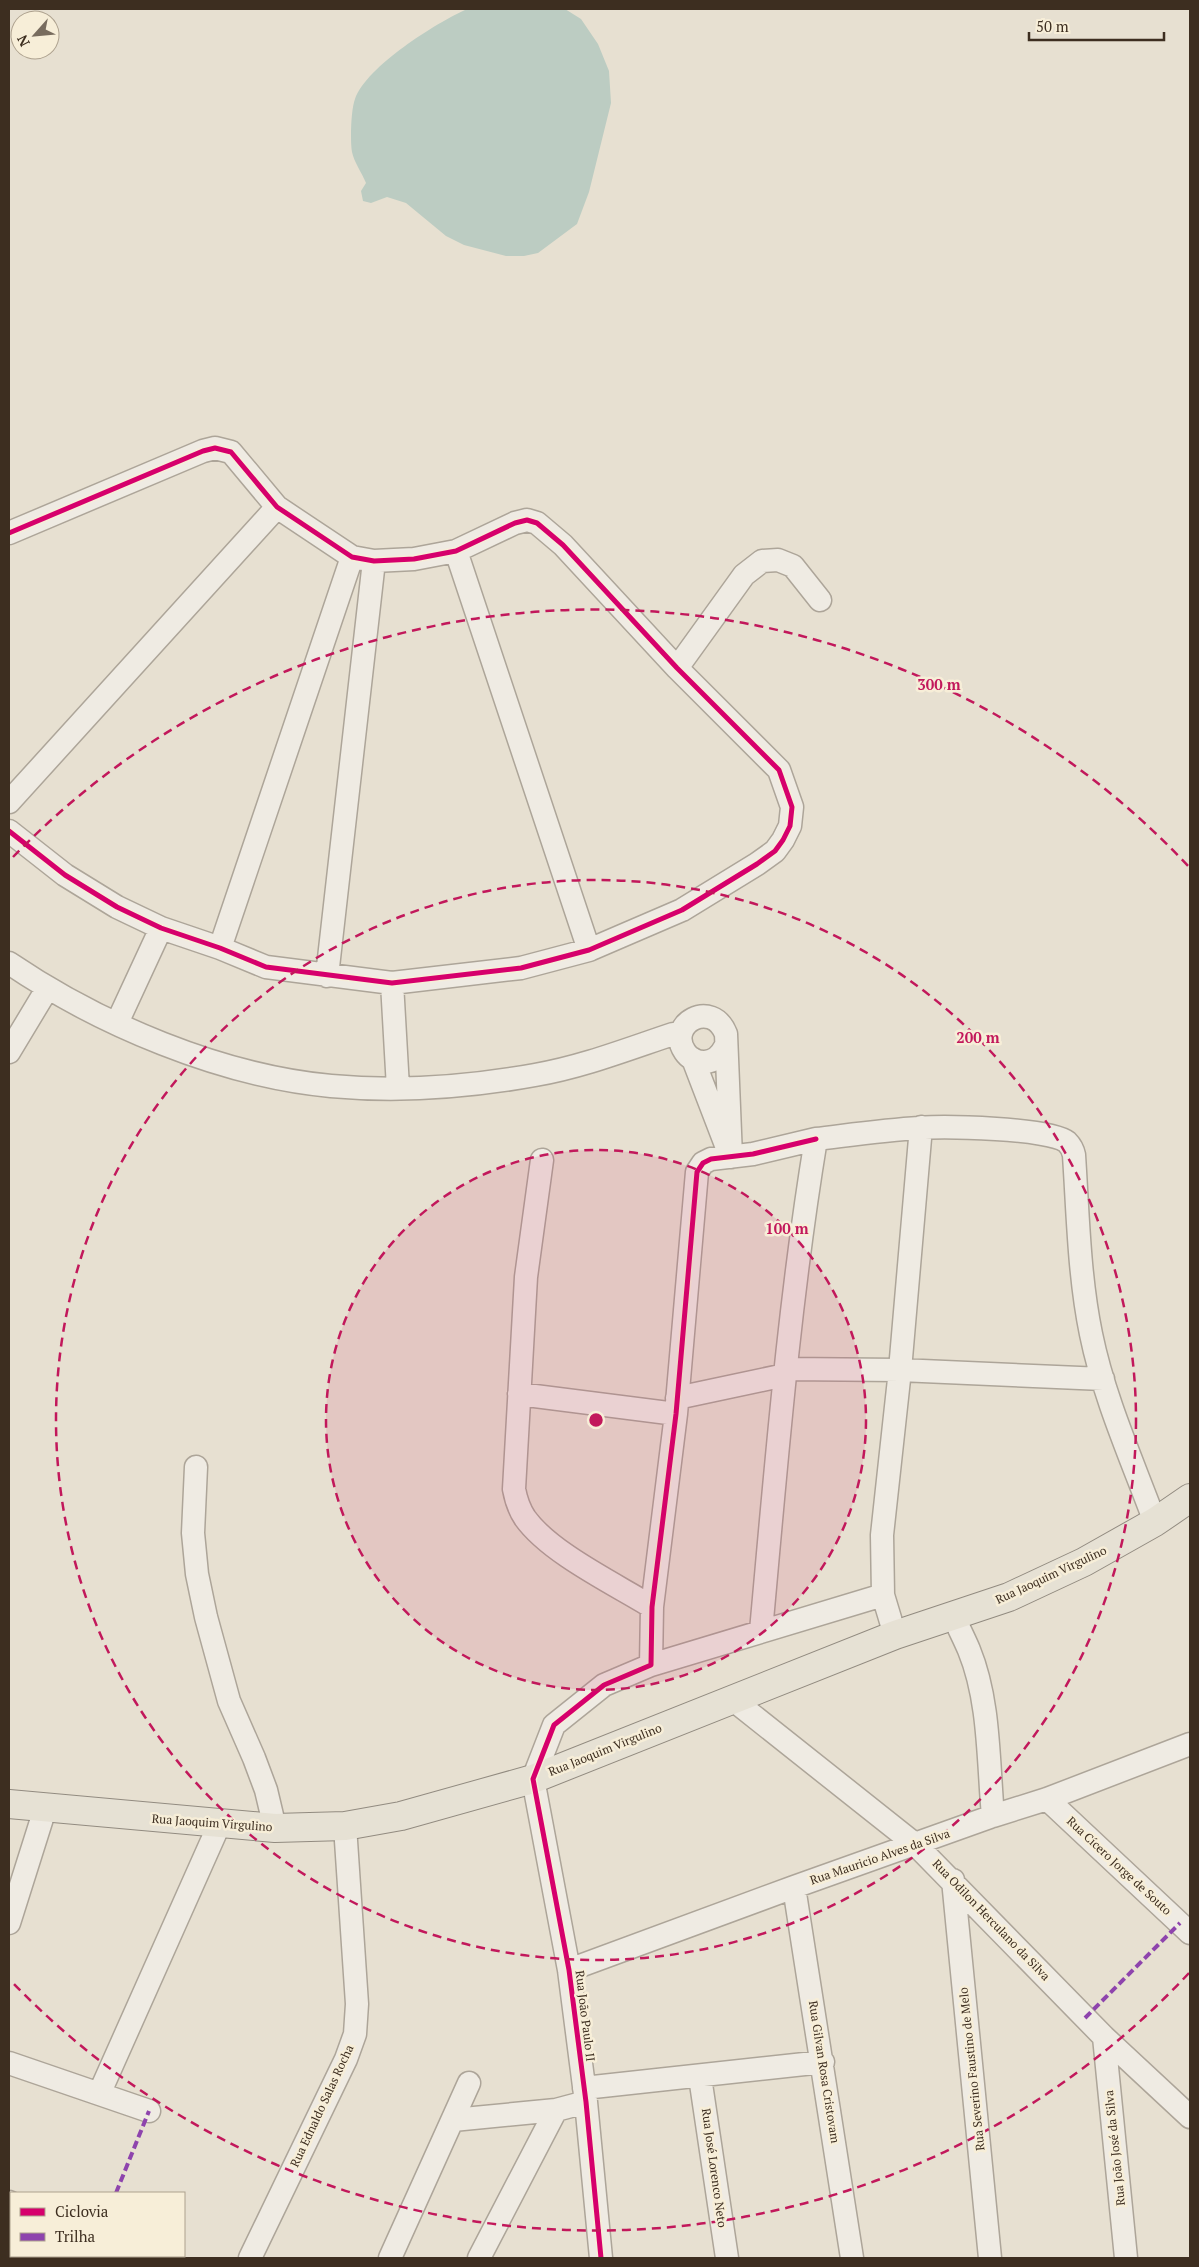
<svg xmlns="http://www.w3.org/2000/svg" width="1199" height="2267" viewBox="0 0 1199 2267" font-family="'PT Serif',serif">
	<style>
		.water { fill: #bcccc2 }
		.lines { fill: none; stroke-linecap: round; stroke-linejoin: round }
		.minor-casing { stroke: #ada599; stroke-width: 25 }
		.major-casing { stroke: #928b80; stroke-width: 30 }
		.minor { stroke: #efebe3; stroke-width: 22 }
		.major { stroke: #e6e1d4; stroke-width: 28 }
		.quiet { stroke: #8e44ad; stroke-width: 4; stroke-dasharray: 8 4; stroke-linecap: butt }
		.cycleway-casing { stroke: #f7eed8; stroke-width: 8 }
		.cycleway { stroke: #d6006c; stroke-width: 5 }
		.ring { fill: none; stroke: #c2185b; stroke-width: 2.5; stroke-dasharray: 9 6 }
		.labels { text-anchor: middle; stroke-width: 5; stroke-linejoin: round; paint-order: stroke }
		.street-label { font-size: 12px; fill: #3d2e20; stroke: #f7eed8 }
		.centre { fill: #c2185b; stroke: #f7eed8; stroke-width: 2.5 }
		.ring-label { font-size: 15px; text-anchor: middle; font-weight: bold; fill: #c2185b; stroke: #f7eed8; stroke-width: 5; stroke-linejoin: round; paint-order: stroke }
	</style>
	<rect width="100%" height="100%" fill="#e7e0d1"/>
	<path class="water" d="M 467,9 L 565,9 L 581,19 L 598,44 L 609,71 L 611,103 L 589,192 L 577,224 L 538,253 L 524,256 L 506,256 L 464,245 L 446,236 L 406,203 L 387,197 L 371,203 L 363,201 L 361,191 L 366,183 C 362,173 354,162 352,152 C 350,141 351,109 355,99 C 367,66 436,23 467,9 Z"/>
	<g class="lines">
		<g class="minor-casing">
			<path id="minor" d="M 9,533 L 203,451 L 215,448 L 231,452 L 277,507 L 352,557 L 374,561 L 414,559 L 456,551 L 515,523 L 527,520 L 537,523 L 563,545 L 677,668 L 779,770 L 792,807 L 790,826 L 783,840 L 775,851 L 757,864 L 682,910 L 589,950 L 521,968 L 392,983 L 266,967 L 220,948 L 161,928 L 117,907 L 65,875 L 9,831
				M 456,551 L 589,950
				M 677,668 L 744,575 L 762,561 L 778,560 L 793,566 L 820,600
				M 9,802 L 277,507
				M 220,948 L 352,557
				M 9,963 C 99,1024 221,1076 331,1086 C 398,1092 469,1087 535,1075 C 582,1067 628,1049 673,1034 L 681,1034
				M 327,976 L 374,561
				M 392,983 L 398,1088
				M 117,1023 L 161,928
				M 725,1047 C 721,1055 714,1062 704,1062 C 696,1062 689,1058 685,1052 C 666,1024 712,998 726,1034 L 731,1157
				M 9,1052 L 47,989
				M 693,1059 L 726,1145
				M 542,1160 L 526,1277 L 514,1489 C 516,1500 519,1509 525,1518 C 550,1553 615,1584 652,1607
				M 786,1369 L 900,1370 L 1103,1379
				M 519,1394 L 676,1414
				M 677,1398 L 785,1375
				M 196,1467 L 193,1533 L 197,1574 L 206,1617 L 229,1701 L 254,1758 L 266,1790 L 275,1828
				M 953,1615 C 958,1627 964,1638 969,1650 C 990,1701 988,1762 993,1816
				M 761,1631 C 776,1467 789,1302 816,1139 C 850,1135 885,1130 919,1128 C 944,1126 1050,1128 1067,1142 C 1071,1146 1073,1150 1074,1155 C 1078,1215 1079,1276 1091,1334 C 1104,1398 1132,1460 1155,1522
				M 895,1635 L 883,1595 L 882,1535 L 900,1370 L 921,1127
				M 651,1665 L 883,1595
				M 732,1699 L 916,1845 L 1104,2037 L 1190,2117
				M 1047,1799 L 1190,1933
				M 953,1880 L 990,2258
				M 794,1887 L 852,2258
				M 9,1923 L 45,1809
				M 569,1970 L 794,1887 L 993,1816 L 1047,1799 L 1190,1744
				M 1104,2037 L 1126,2258
				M 9,2063 L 149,2111
				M 700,2077 L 727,2258
				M 584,2088 L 823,2062
				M 100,2092 L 219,1825
				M 453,2120 L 556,2110
				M 9,2202 L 11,2203
				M 250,2258 L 346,2059 L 355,2034 L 357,2004 L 345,1826
				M 390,2258 L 469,2083
				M 479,2258 L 556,2110 L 586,2102
				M 601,2258 L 586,2102 L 569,1970 L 533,1779 L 554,1725 L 604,1685 L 651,1665 L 652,1607 L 676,1414 L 697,1172 L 703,1163 L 711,1159 L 753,1154 L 816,1139"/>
		</g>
		<g class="major-casing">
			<path id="major" d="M 9,1804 L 275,1828 L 345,1826 L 401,1816 L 533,1779 L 895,1635 L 1009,1597 L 1084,1562 L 1155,1522 L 1190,1498"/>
		</g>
		<use href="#minor" class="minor"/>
		<use href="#major" class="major"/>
		<path class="quiet" d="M 1085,2018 L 1180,1923
			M 116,2193 L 149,2111
			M 90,2258 L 91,2256"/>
		<g class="cycleway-casing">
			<path id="cycleway" d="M 9,533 L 203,451 L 215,448 L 231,452 L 277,507 L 352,557 L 374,561 L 414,559 L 456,551 L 515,523 L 527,520 L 537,523 L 563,545 L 677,668 L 779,770 L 792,807 L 790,826 L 783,840 L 775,851 L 757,864 L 682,910 L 589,950 L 521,968 L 392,983 L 266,967 L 220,948 L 161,928 L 117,907 L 65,875 L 9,831
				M 601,2258 L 586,2102 L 569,1970 L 533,1779 L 554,1725 L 604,1685 L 651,1665 L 652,1607 L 676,1414 L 697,1172 L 703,1163 L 711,1159 L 753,1154 L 816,1139"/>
		</g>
		<use href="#cycleway" class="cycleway"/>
	</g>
	<circle cx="596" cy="1420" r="270" fill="#c2185b" fill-opacity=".12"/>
	<g class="ring">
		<circle cx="596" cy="1420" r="270"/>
		<circle cx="596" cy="1420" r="540"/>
		<path d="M1189 1973A811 811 0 0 1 13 1983M13 857A811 811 0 0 1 1189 867"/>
	</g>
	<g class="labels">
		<g class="street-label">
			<text transform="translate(1051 1575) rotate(-25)" y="4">Rua Jaoquim Virgulino</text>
			<text transform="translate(605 1750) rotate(-22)" y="4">Rua Jaoquim Virgulino</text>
			<text transform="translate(212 1823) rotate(4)" y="4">Rua Jaoquim Virgulino</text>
			<text transform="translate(880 1857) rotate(-19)" y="4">Rua Mauricio Alves da Silva</text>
			<text transform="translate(1119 1866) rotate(43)" y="4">Rua Cícero Jorge de Souto</text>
			<text transform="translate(991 1920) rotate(46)" y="4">Rua Odilon Herculano da Silva</text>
			<text transform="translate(585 2016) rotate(83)" y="4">Rua João Paulo II</text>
			<text transform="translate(972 2069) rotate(-96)" y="4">Rua Severino Faustino de Melo</text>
			<text transform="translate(824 2072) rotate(81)" y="4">Rua Gilvan Rosa Cristovam</text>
			<text transform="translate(322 2106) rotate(-65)" y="4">Rua Ednaldo Salas Rocha</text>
			<text transform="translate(1115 2148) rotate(-96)" y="4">Rua João José da Silva</text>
			<text transform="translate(714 2168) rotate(82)" y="4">Rua José Lorenco Neto</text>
		</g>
	</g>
	<circle cx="596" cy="1420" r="8" class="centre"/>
	<g class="ring-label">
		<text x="939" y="690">300 m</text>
		<text x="978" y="1043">200 m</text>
		<text x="787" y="1234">100 m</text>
	</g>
	<rect width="1199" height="2267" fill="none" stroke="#3d2e20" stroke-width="20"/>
	<rect x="10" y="2192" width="175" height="65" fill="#f7eed8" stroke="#ada18e"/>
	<rect x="20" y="2208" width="25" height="8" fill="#d6006c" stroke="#ada18e"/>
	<text x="55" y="2217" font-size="15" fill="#3d2e20">Ciclovia</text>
	<rect x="20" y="2233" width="25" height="8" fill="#8e44ad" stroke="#ada18e"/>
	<text x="55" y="2242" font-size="15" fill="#3d2e20">Trilha</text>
	<g transform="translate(35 35) rotate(243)"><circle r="24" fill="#f7eed8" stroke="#ada18e"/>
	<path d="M0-4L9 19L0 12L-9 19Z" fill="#786c5e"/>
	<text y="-8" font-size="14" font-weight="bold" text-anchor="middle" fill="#3d2e20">N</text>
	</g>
	<path d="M1029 32v8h135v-8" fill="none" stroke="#3d2e20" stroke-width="2.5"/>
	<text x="1036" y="32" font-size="15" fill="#3d2e20" stroke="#f7eed8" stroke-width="4" paint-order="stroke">50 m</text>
</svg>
